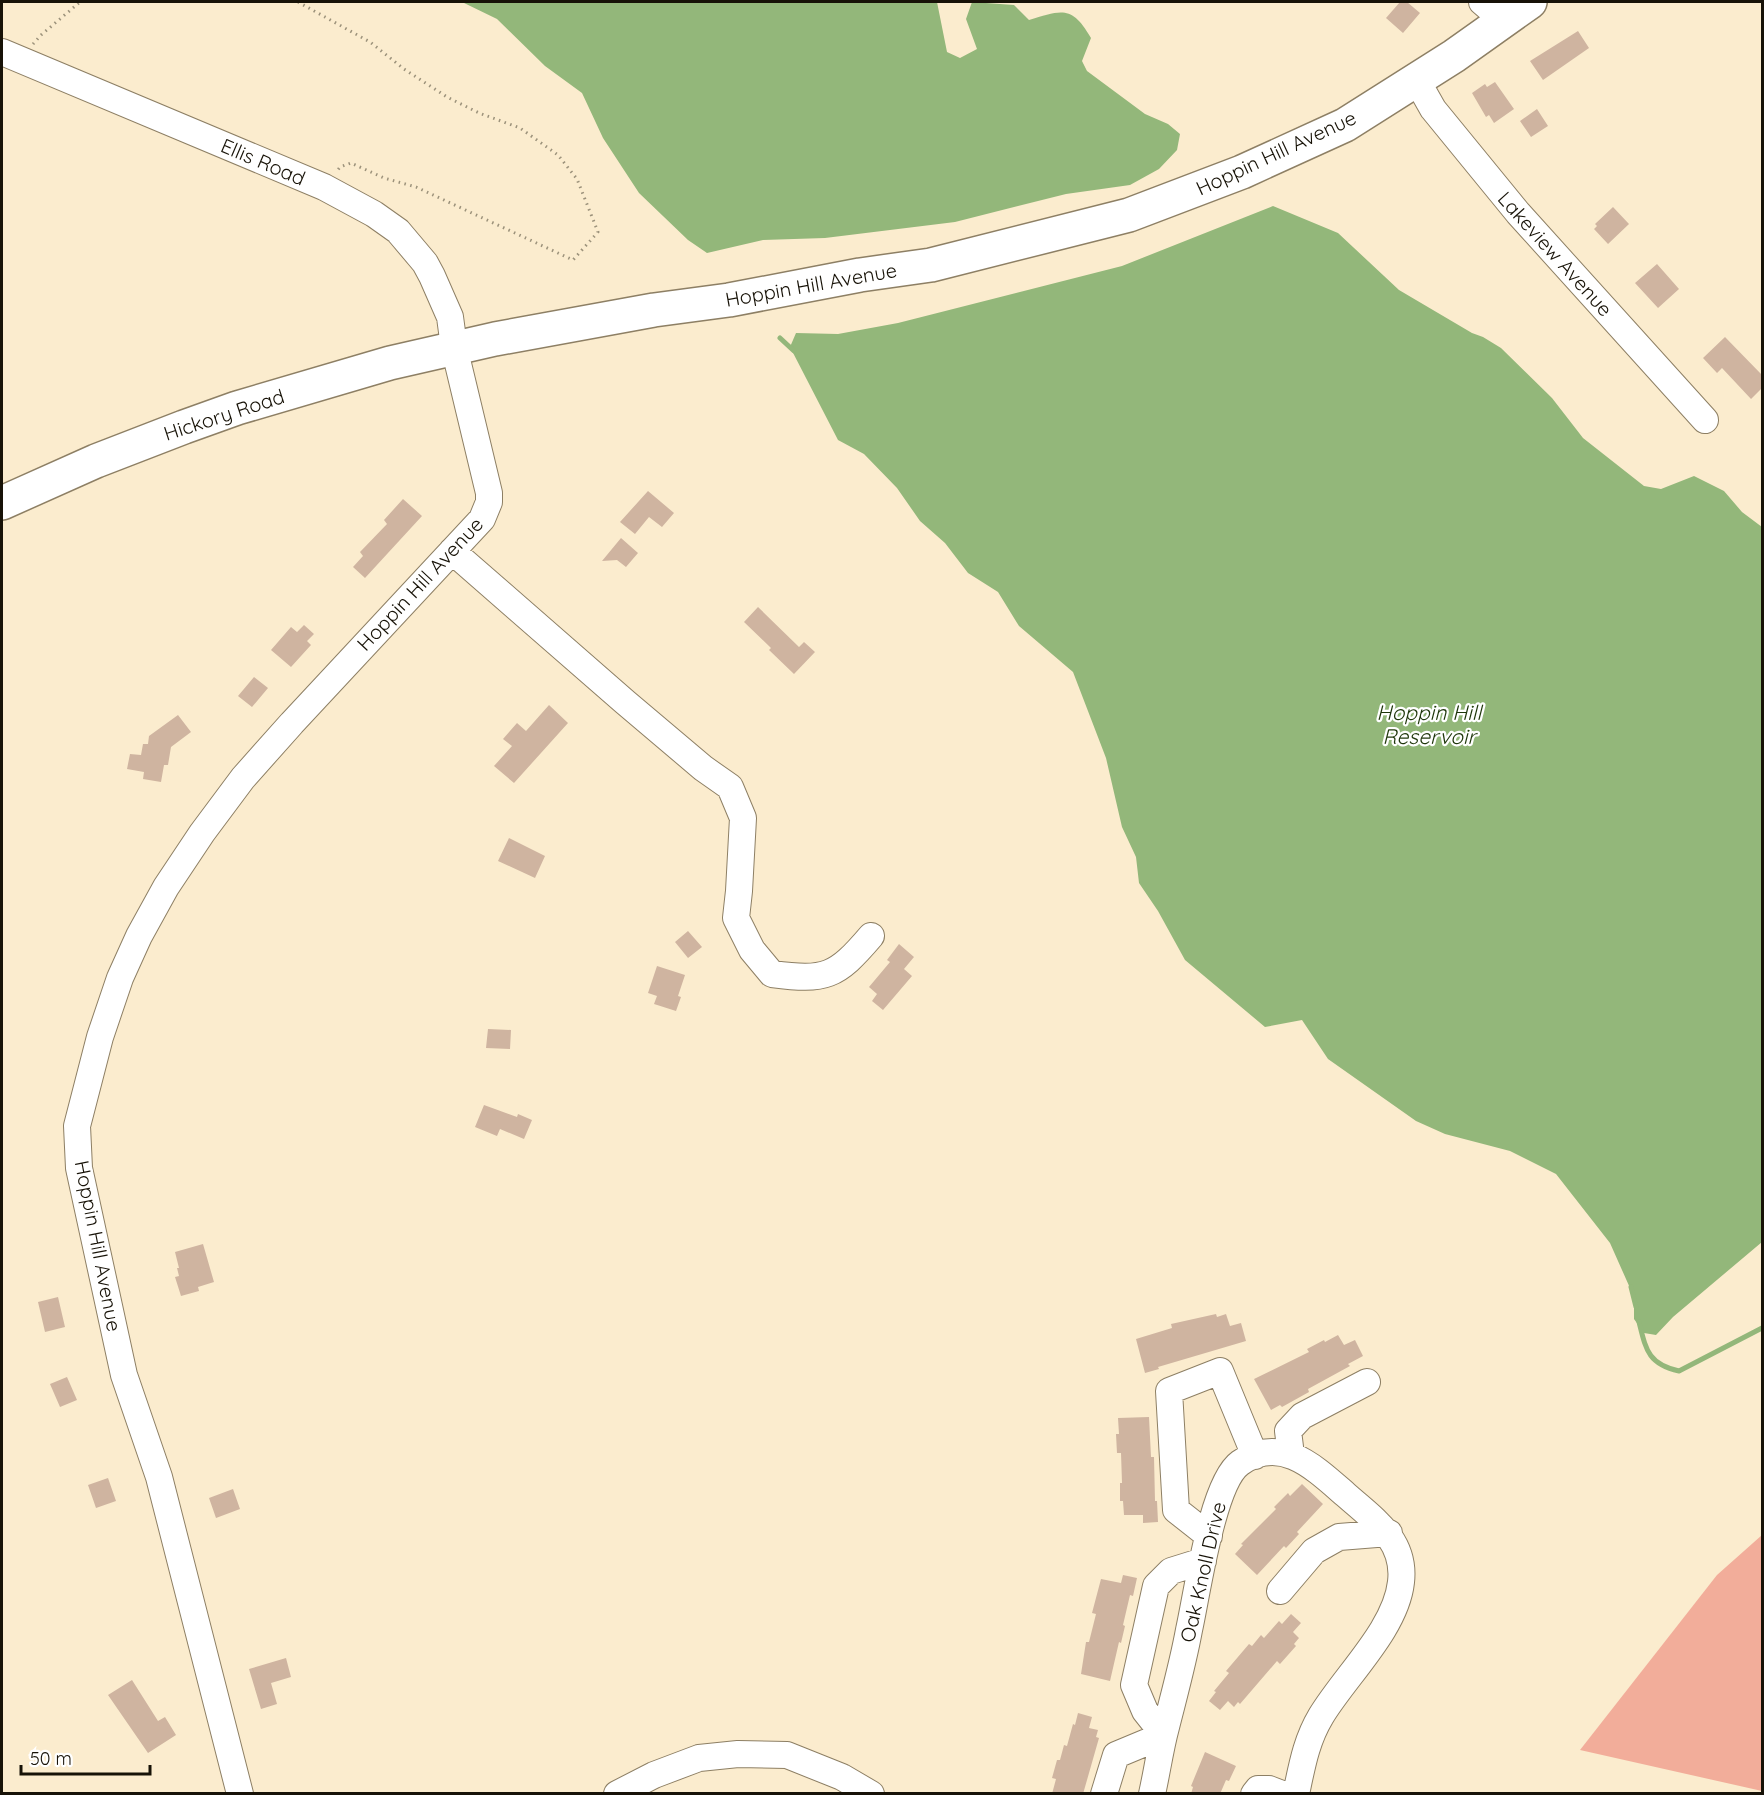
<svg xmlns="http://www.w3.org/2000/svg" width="1764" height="1795" viewBox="0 0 1764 1795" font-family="Quicksand,sans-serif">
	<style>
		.green { fill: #f2ad9a }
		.water { fill: #93b77a }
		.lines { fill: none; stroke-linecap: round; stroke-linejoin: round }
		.stream { stroke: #93b77a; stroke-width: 5 }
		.building { fill: #cfb4a0 }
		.minor-casing { stroke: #8d7f64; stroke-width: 28 }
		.major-casing { stroke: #8d7f64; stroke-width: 36 }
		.path { stroke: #9c927b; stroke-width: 3; stroke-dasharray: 1.5 4.5; stroke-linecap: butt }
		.minor { stroke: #fff; stroke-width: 26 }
		.major { stroke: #fff; stroke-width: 33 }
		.labels { text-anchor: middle; stroke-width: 4.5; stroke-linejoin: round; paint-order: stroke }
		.street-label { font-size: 20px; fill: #171207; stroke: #fff }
		.water-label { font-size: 21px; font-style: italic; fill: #1d3509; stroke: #fff }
	</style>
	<rect width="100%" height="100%" fill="#fbecce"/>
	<path class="green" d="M 1762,1535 L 1762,1791 L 1580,1750 L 1717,1575 Z"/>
	<path class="water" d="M 462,2 L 937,2 L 947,52 L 960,58 L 977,49 L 966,19 L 972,2 L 1014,5 L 1029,20 C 1062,10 1072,5 1091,38 L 1082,61 L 1087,71 L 1145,114 L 1168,124 L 1180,134 L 1177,150 L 1159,169 L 1130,185 L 1066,194 L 955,222 L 825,238 L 763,240 L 707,253 L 688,240 L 639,193 L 603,138 L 582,93 L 545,66 L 497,19 Z
		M 1273,206 L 1338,233 L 1399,290 L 1472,333 L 1483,337 L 1501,348 L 1552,398 L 1583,438 L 1644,486 L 1661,489 L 1694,476 L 1724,491 L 1742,512 L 1762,527 L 1762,1242 L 1673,1317 L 1656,1335 L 1644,1333 L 1634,1319 L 1634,1297 L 1610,1243 L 1556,1174 L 1510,1151 L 1445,1134 L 1416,1121 L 1328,1059 L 1302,1020 L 1265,1027 L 1185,960 L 1158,911 L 1139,883 L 1136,857 L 1122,827 L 1106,758 L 1073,672 L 1019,626 L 998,592 L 968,573 L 945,543 L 920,521 L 897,488 L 864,454 L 838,440 L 790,347 L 796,333 L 838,334 L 898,323 L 1122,266 Z"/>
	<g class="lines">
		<path class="stream" d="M 780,338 L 794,351
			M 1631,1287 L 1636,1307
			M 1639,1322 C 1646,1350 1648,1364 1679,1371 L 1762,1328"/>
	</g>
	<path class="building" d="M 1400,2 L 1407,2 L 1420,13 L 1403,33 L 1386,18 Z
		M 1578,31 L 1589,48 L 1543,80 L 1530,61 Z
		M 1495,82 L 1514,109 L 1494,123 L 1489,115 L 1486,117 L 1472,93 L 1485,84 L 1487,87 Z
		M 1537,109 L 1548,126 L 1531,137 L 1520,121 Z
		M 1613,207 L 1629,224 L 1608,244 L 1594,229 L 1597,226 L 1595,224 Z
		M 1657,264 L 1679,289 L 1658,308 L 1635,283 Z
		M 1725,337 L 1762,375 L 1762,388 L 1751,399 L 1722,368 L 1717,373 L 1703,358 Z
		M 648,491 L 674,513 L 662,527 L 649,517 L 635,534 L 620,522 Z
		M 403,499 L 422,516 L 365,578 L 353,567 L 363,556 L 360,552 L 387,524 L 384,520 Z
		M 621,538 L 638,553 L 626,567 L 617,560 L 602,561 Z
		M 758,607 L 799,647 L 804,642 L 815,652 L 794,674 L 769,650 L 771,648 L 744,622 Z
		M 304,625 L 314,634 L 307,641 L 311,645 L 291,667 L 271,650 L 291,627 L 297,632 Z
		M 254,677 L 268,688 L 252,707 L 238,696 Z
		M 549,705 L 568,723 L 514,783 L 494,766 L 512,746 L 503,739 L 517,723 L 526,731 Z
		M 178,715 L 191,732 L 171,747 L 168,765 L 164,765 L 161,782 L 143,779 L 144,772 L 127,769 L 130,754 L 141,755 L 143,744 L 148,744 L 149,736 Z
		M 509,838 L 545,856 L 535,878 L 498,861 Z
		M 688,931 L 702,947 L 688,958 L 675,942 Z
		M 899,944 L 914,957 L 904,969 L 912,976 L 883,1010 L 872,1001 L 877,994 L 869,987 L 890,962 L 887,960 Z
		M 657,966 L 685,975 L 678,996 L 681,997 L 676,1011 L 654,1004 L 657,996 L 648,993 Z
		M 488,1029 L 511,1030 L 510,1049 L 486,1048 Z
		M 484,1105 L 517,1117 L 518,1114 L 532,1120 L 524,1139 L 500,1129 L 497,1136 L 475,1127 Z
		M 203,1244 L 214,1282 L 198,1287 L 199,1291 L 181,1296 L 175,1277 L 179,1276 L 177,1268 L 179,1268 L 175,1252 Z
		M 58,1297 L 65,1327 L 45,1332 L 38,1302 Z
		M 1216,1314 L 1217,1317 L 1226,1314 L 1230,1326 L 1241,1323 L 1246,1341 L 1158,1367 L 1159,1369 L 1145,1373 L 1136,1339 L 1172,1328 L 1171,1324 Z
		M 1338,1335 L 1344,1345 L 1355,1340 L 1363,1356 L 1348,1364 L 1350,1366 L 1308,1389 L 1309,1392 L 1282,1407 L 1280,1405 L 1271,1410 L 1254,1379 L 1309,1352 L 1307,1349 L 1324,1340 L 1325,1342 Z
		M 67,1377 L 77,1400 L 60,1407 L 50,1384 Z
		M 1149,1417 L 1151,1457 L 1154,1457 L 1155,1501 L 1157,1501 L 1158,1522 L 1143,1523 L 1143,1515 L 1124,1515 L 1123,1501 L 1120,1501 L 1120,1483 L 1122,1483 L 1121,1453 L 1117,1453 L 1116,1434 L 1119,1434 L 1118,1418 Z
		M 108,1478 L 116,1501 L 96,1508 L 88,1485 Z
		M 1302,1484 L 1323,1504 L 1297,1532 L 1299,1534 L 1286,1548 L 1284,1546 L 1257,1575 L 1235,1554 L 1243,1545 L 1241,1544 L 1276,1509 L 1274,1507 L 1288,1493 L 1290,1496 Z
		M 233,1489 L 240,1509 L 216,1518 L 209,1498 Z
		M 1123,1575 L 1137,1578 L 1133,1596 L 1130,1595 L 1123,1625 L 1125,1626 L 1121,1643 L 1119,1642 L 1110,1681 L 1081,1674 L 1086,1642 L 1089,1642 L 1096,1614 L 1092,1613 L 1101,1579 L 1121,1583 Z
		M 1291,1614 L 1301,1623 L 1293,1632 L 1299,1638 L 1294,1644 L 1296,1646 L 1280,1664 L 1277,1661 L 1240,1704 L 1238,1702 L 1234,1707 L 1228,1701 L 1220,1710 L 1209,1701 L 1216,1692 L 1214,1691 L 1229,1673 L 1226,1671 L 1249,1644 L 1252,1646 L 1261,1635 L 1264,1638 L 1279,1621 L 1282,1624 Z
		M 286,1658 L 291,1677 L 271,1683 L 277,1704 L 261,1709 L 249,1669 Z
		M 132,1680 L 158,1721 L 165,1717 L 176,1735 L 148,1753 L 108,1695 Z
		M 1078,1713 L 1092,1717 L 1089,1728 L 1098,1730 L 1096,1737 L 1099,1738 L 1083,1794 L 1052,1794 L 1056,1779 L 1052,1778 L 1057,1760 L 1060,1760 L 1064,1745 L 1067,1746 L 1073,1724 L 1075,1725 Z
		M 1205,1752 L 1236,1766 L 1229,1781 L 1226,1780 L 1220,1794 L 1191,1794 L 1193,1787 L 1191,1786 Z"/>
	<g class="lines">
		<g class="minor-casing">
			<path id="minor" d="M 1482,2 L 1504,21
				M 2,52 L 324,187 L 374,214 L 398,231 L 425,263 L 432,276 L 450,317 L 454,347 L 489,493 L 489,502 L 482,519 L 292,723 L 243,778 L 202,833 L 166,887 L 139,936 L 120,978 L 100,1037 L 77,1126 L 79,1168 L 124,1375 L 159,1477 L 240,1794
				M 1416,79 L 1433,109 L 1518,213 L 1705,420
				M 452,551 L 625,702 L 703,768 L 730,787 L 743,818 L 739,891 L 736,918 L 752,950 L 772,974 C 826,981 836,977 871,936
				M 1291,1455 L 1288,1431 L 1302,1416 L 1367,1382
				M 1209,1536 L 1176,1510 L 1169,1391 L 1220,1371 L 1255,1456
				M 1280,1591 L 1314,1551 L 1339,1537 L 1389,1533
				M 617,1794 L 654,1775 L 699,1758 L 738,1754 L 787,1755 L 842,1777 L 871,1794
				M 1104,1794 L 1116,1755 L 1164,1735 L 1145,1711 L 1134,1685 L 1156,1586 L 1171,1571 L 1203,1561
				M 1152,1794 C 1157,1772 1160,1749 1166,1727 C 1174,1695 1183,1663 1189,1630 C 1197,1595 1212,1483 1240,1463 C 1281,1434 1315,1468 1346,1495 C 1373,1519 1406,1540 1401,1582 C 1396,1629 1345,1676 1321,1716 C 1306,1741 1302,1766 1296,1794
				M 1254,1794 L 1258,1789 L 1269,1789 L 1282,1794"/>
		</g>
		<g class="major-casing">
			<path id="major" d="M 2,503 L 96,461 L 184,427 L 237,408 L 390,363 L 495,339 L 654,310 L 729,300 L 860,275 L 931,265 L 1129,215 L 1242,172 L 1345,125 L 1454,56 L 1530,2"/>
		</g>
		<path class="path" d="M 298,2 L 370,42 L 404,69 L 447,97 L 479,113 L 520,128 L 558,155 L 577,179 L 598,232 L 573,260 L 416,187 L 384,178 L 351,163 L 340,167 L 337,171
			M 33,44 L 41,35 L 80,2"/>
		<use href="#minor" class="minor"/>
		<use href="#major" class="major"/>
	</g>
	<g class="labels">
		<g class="street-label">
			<text transform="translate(1276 153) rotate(-25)" y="7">Hoppin Hill Avenue</text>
			<text transform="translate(263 162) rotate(23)" y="7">Ellis Road</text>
			<text transform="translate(1555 254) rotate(48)" y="7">Lakeview Avenue</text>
			<text transform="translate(811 285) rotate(-10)" y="7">Hoppin Hill Avenue</text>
			<text transform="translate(224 415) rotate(-18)" y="7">Hickory Road</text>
			<text transform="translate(420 584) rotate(-47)" y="7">Hoppin Hill Avenue</text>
			<text transform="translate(98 1246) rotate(79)" y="7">Hoppin Hill Avenue</text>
			<text transform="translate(1203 1572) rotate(-77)" y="7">Oak Knoll Drive</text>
		</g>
		<g class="water-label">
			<text x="1429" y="720">Hoppin Hill<tspan x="1429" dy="24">Reservoir</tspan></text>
		</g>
	</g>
	<rect width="1764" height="1795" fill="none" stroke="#171207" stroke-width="6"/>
	<path d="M21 1765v9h129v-9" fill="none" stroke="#171207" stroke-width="3"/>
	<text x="30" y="1765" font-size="18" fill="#171207" stroke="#ffffff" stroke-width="4.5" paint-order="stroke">50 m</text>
</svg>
